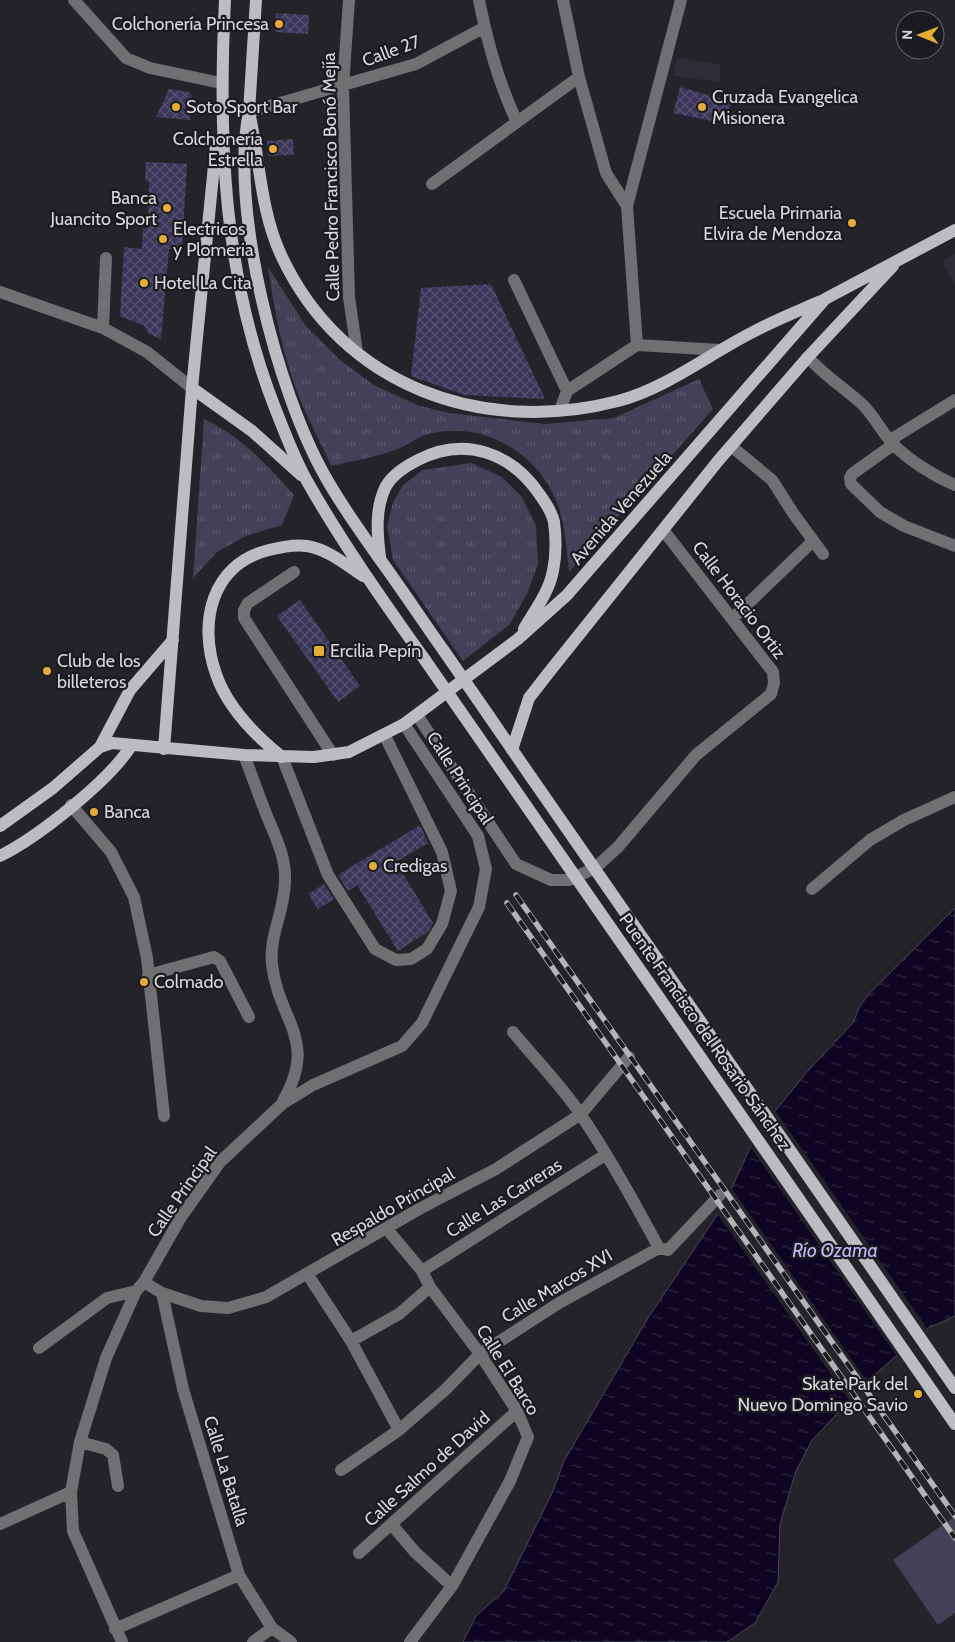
<svg xmlns="http://www.w3.org/2000/svg" width="955" height="1642" viewBox="0 0 955 1642" font-family="Cabin,sans-serif">
	<style>
		.built { fill: #2d2c37 }
		.grass { fill: url(#grass-tufts) }
		.pitch { fill: #434057 }
		.water { fill: url(#water-ripples); stroke: #4a445a }
		.pier { fill: #242329 }
		.building { fill: url(#building-cross-hatch) }
		.lines { fill: none; stroke-linecap: round; stroke-linejoin: round }
		.minor { stroke: #706f72; stroke-width: 12 }
		.major { stroke: #bcbcc2; stroke-width: 12 }
		.rail-casing { stroke: #b3b3b8; stroke-width: 5.5 }
		.rail { stroke: #1a1a1f; stroke-width: 4; stroke-dasharray: 11; stroke-linecap: butt }
		.major-bridge { stroke: #bcbcc2; stroke-width: 12 }
		.poi-dot { fill: #e6ad36; stroke: #1a1a1f; stroke-width: 2 }
		.labels { text-anchor: middle; stroke-width: 4.5; stroke-linejoin: round; paint-order: stroke }
		.poi-label { font-size: 18px; fill: #d8d8dc; stroke: #1a1a1f; text-anchor: start }
		.street-label { font-size: 18px; fill: #d8d8dc; stroke: #1a1a1f }
		.water-label { font-size: 19px; font-style: italic; fill: #c1b8f8; stroke: #1a1a1f }
	</style>
	<defs>
		<pattern id="grass-tufts" width="24" height="20" patternUnits="userSpaceOnUse" patternTransform="scale(1.25)"><rect width="24" height="20" fill="#434057"/><path d="M3 7l-1-3M5 7V3M7 7l1-3M15 17l-1-3M17 17v-4M19 17l1-3" fill="none" stroke="#5d5b6f"/></pattern>
		<pattern id="water-ripples" width="26" height="14" patternUnits="userSpaceOnUse" patternTransform="scale(1.25)"><rect width="26" height="14" fill="#0d0523"/><path d="M2 4q2-2 4 0t4 0M15 11q2-2 4 0t4 0" fill="none" stroke="#302942"/></pattern>
		<pattern id="building-cross-hatch" width="8" height="8" patternUnits="userSpaceOnUse" patternTransform="scale(1.25)"><rect width="8" height="8" fill="#3c3559"/><path d="M0 0l8 8M0 8l8-8" fill="none" stroke="#575270"/></pattern>
	</defs>
	<rect width="100%" height="100%" fill="#242329"/>
	<path class="built" d="M 677,58 L 721,65 L 719,82 L 673,76 Z
		M 955,254 L 955,286 L 942,261 Z"/>
	<path class="grass" d="M 268,267 L 306,326 L 340,360 L 374,385 L 417,405 L 449,413 L 545,424 L 614,418 L 699,379 L 713,409 L 569,572 C 567,550 565,528 559,508 C 541,454 484,420 429,434 C 418,436 408,445 398,449 C 377,457 353,461 331,466 C 322,445 311,425 302,404 C 283,360 275,313 268,267 Z
		M 204,419 C 241,436 267,465 294,495 L 282,525 L 246,536 L 217,552 L 193,578 Z
		M 471,463 L 502,477 L 522,497 L 536,526 L 538,564 L 527,594 L 509,625 L 463,661 L 393,560 L 387,526 L 393,502 L 403,485 L 423,470 Z"/>
	<path class="pitch" d="M 955,1516 L 955,1613 L 938,1625 L 893,1560 Z"/>
	<path class="water" d="M 955,908 L 955,1316 L 928,1328 L 872,1377 L 812,1440 L 796,1471 L 780,1524 L 778,1582 L 755,1623 L 727,1642 L 463,1642 L 476,1616 L 504,1591 L 553,1491 L 564,1461 L 648,1318 L 724,1205 L 750,1148 L 768,1120 L 806,1073 L 853,1023 L 860,1006 L 870,993 Z"/>
	<path class="pier" d="M 774,1109 L 929,1331 L 898,1358 L 749,1145 Z
		M 730,1186 L 869,1384 L 851,1403 L 716,1212 Z"/>
	<path class="building" d="M 276,13 L 309,15 L 308,34 L 275,32 Z
		M 680,87 L 733,102 L 721,123 L 673,113 Z
		M 169,89 L 189,92 L 192,96 L 190,120 L 156,117 Z
		M 293,139 L 294,155 L 268,156 L 267,141 Z
		M 146,162 L 187,164 L 182,249 L 169,249 L 161,339 L 149,334 L 144,326 L 120,316 L 124,247 L 142,249 L 143,228 L 148,228 L 149,181 L 145,181 Z
		M 491,284 L 545,399 L 464,395 L 411,376 L 421,288 Z
		M 300,600 L 360,686 L 338,702 L 277,616 Z
		M 420,825 L 428,843 L 396,862 L 433,923 L 428,932 L 398,951 L 357,885 L 348,891 L 338,875 Z
		M 324,884 L 334,899 L 318,909 L 308,894 Z"/>
	<g class="lines">
		<path class="minor" d="M 74,0 L 126,58 L 150,68 L 221,83
			M 349,0 L 343,86 L 349,297 L 357,352
			M 479,0 C 487,41 499,84 517,122
			M 563,0 L 579,77 L 606,173 L 627,206
			M 249,112 L 416,64 L 485,27
			M 432,184 L 579,77
			M 514,280 L 567,391
			M 0,292 L 103,328 L 147,352 L 192,388
			M 103,328 L 106,258
			M 637,345 L 720,350
			M 808,357 C 824,376 845,388 863,405 C 875,417 882,433 894,445 C 910,461 934,476 955,485
			M 560,410 L 567,391 L 637,345 L 627,206 L 681,0
			M 890,440 L 955,400
			M 894,444 L 852,474 L 850,478 L 851,484 L 880,512 L 904,526 L 955,546
			M 731,446 L 772,480 L 793,513 L 823,554
			M 294,572 L 248,603 L 244,610 L 244,618 L 333,755
			M 732,619 L 813,541
			M 417,715 L 516,864 L 551,880 L 569,880 L 595,868 L 618,847 L 696,755 L 771,694 L 774,683 L 773,672 L 664,531
			M 244,755 C 252,776 259,796 267,816 C 276,838 286,857 285,881 C 285,910 269,935 272,964 C 278,1021 319,1039 283,1101
			M 282,757 L 328,875 L 375,949 L 396,960 L 411,959 L 427,949 L 442,924 L 451,891 L 442,852 L 385,736
			M 71,805 L 111,852 L 134,897 L 147,958 L 164,1116
			M 812,889 L 870,840 L 904,820 L 955,797
			M 148,975 L 214,957 L 220,961 L 249,1017
			M 513,1032 C 535,1059 562,1086 581,1115 C 610,1158 634,1202 659,1248
			M 387,1229 L 422,1271 L 430,1287 L 480,1354 L 517,1411 L 528,1437 L 510,1481 L 452,1586 L 410,1642
			M 422,1271 L 605,1155
			M 308,1275 L 351,1341 L 399,1430
			M 144,1282 L 162,1293 L 201,1306 L 228,1308 L 266,1297 L 421,1208 L 496,1169 L 581,1114 L 629,1057
			M 162,1293 L 183,1389 L 239,1575 L 272,1628 L 291,1642
			M 351,1341 L 399,1314 L 430,1287
			M 39,1348 L 107,1298 L 136,1291
			M 80,1442 L 106,1449 L 113,1455 L 118,1486
			M 341,1470 L 399,1430 L 445,1390 L 480,1354 L 559,1303 L 659,1248 L 668,1250 L 720,1195
			M 0,1524 L 71,1492
			M 392,1525 L 415,1552 L 452,1586
			M 359,1553 L 517,1411
			M 115,1629 L 239,1575
			M 122,1642 L 73,1531 L 71,1492 L 80,1442 L 106,1358 L 136,1291 L 144,1282 L 181,1217 L 220,1162 L 282,1104 L 313,1085 L 402,1046 L 422,1023 L 479,907 L 486,869 L 478,836 L 404,724
			M 253,1642 L 272,1628"/>
		<path class="major" d="M 225,0 C 218,141 223,275 275,408 C 285,433 294,458 307,481 C 342,543 384,602 425,660
			M 256,0 L 249,112 C 229,207 277,392 325,476 C 341,505 360,531 379,558 C 401,588 422,620 444,651
			M 249,112 C 260,159 260,210 281,255 C 342,387 483,436 618,401 C 667,388 709,354 753,332 C 775,320 798,311 821,301
			M 192,388 L 252,431 L 301,475
			M 380,557 C 377,533 375,508 386,486 C 393,474 406,466 418,460 C 464,436 511,452 540,495 C 545,502 552,512 554,522 C 556,537 556,556 553,571 C 549,592 535,610 524,629
			M 489,716 L 531,777
			M 100,747 L 130,690 L 173,640
			M 164,749 L 192,388 L 216,145
			M 512,750 L 529,698 L 550,671 L 718,461 L 808,357 L 893,266
			M 282,757 C 256,736 227,707 216,674 C 198,623 211,564 269,550 C 281,547 295,544 307,546 C 329,550 345,564 363,576
			M 0,826 L 53,788 L 100,747 L 112,743 L 244,755 L 314,757 L 349,752 L 404,724 L 518,639 L 567,595 L 825,299 L 955,230
			M 0,856 C 38,837 109,781 131,746"/>
		<g class="rail-casing">
			<path id="rail" d="M 516,895 L 955,1516
				M 507,903 L 955,1538"/>
		</g>
		<use href="#rail" class="rail"/>
		<path class="major-bridge" d="M 444,651 L 489,716
			M 425,660 L 955,1424
			M 531,777 L 955,1388"/>
	</g>
	<g class="poi-dot">
		<circle cx="279" cy="24" r="5"/>
		<circle cx="176" cy="107" r="5"/>
		<circle cx="702" cy="107" r="5"/>
		<circle cx="273" cy="149" r="5"/>
		<circle cx="167" cy="208" r="5"/>
		<circle cx="852" cy="223" r="5"/>
		<circle cx="163" cy="239" r="5"/>
		<circle cx="144" cy="283" r="5"/>
		<rect x="313" y="645" width="12" height="12" rx="2.5"/>
		<circle cx="47" cy="671" r="5"/>
		<circle cx="94" cy="812" r="5"/>
		<circle cx="373" cy="866" r="5"/>
		<circle cx="144" cy="982" r="5"/>
		<circle cx="918" cy="1394" r="5"/>
	</g>
	<g class="labels">
		<g class="poi-label">
			<text x="269" y="30" text-anchor="end">Colchonería Princesa</text>
			<text x="712" y="103">Cruzada Evangelica<tspan x="712" dy="21">Misionera</tspan></text>
			<text x="186" y="113">Soto Sport Bar</text>
			<text x="263" y="145" text-anchor="end">Colchonería<tspan x="263" dy="21">Estrella</tspan></text>
			<text x="157" y="204" text-anchor="end">Banca<tspan x="157" dy="21">Juancito Sport</tspan></text>
			<text x="842" y="219" text-anchor="end">Escuela Primaria<tspan x="842" dy="21">Elvira de Mendoza</tspan></text>
			<text x="173" y="235">Electricos<tspan x="173" dy="21">y Plomeria</tspan></text>
			<text x="154" y="289">Hotel La Cita</text>
			<text x="330" y="657">Ercilia Pepín</text>
			<text x="57" y="667">Club de los<tspan x="57" dy="21">billeteros</tspan></text>
			<text x="104" y="818">Banca</text>
			<text x="383" y="872">Credigas</text>
			<text x="154" y="988">Colmado</text>
			<text x="908" y="1390" text-anchor="end">Skate Park del<tspan x="908" dy="21">Nuevo Domingo Savio</tspan></text>
		</g>
		<g class="street-label">
			<text transform="translate(391 51) rotate(-20)" y="6">Calle 27</text>
			<text transform="translate(331 177) rotate(-91)" y="6">Calle Pedro Francisco Bonó Mejía</text>
			<text transform="translate(621 508) rotate(-49)" y="6">Avenida Venezuela</text>
			<text transform="translate(739 600) rotate(53)" y="6">Calle Horacio Ortiz</text>
			<text transform="translate(460 778) rotate(57)" y="6">Calle Principal</text>
			<text transform="translate(705 1032) rotate(55)" y="6">Puente Francisco del Rosario Sánchez</text>
			<text transform="translate(182 1192) rotate(-55)" y="6">Calle Principal</text>
			<text transform="translate(504 1198) rotate(-32)" y="6">Calle Las Carreras</text>
			<text transform="translate(393 1207) rotate(-30)" y="6">Respaldo Principal</text>
			<text transform="translate(557 1286) rotate(-31)" y="6">Calle Marcos XVI</text>
			<text transform="translate(508 1370) rotate(58)" y="6">Calle El Barco</text>
			<text transform="translate(427 1469) rotate(-42)" y="6">Calle Salmo de David</text>
			<text transform="translate(226 1471) rotate(73)" y="6">Calle La Batalla</text>
		</g>
		<g class="water-label">
			<text x="835" y="1257">Río Ozama</text>
		</g>
	</g>
	<g transform="translate(920 35) rotate(271)"><circle r="24" fill="#1a1a1f" stroke="#66666b"/>
	<path d="M0-4L9 19L0 12L-9 19Z" fill="#e6ad36"/>
	<text y="-8" font-size="14" font-weight="bold" text-anchor="middle" fill="#d8d8dc">N</text>
	</g>
</svg>
